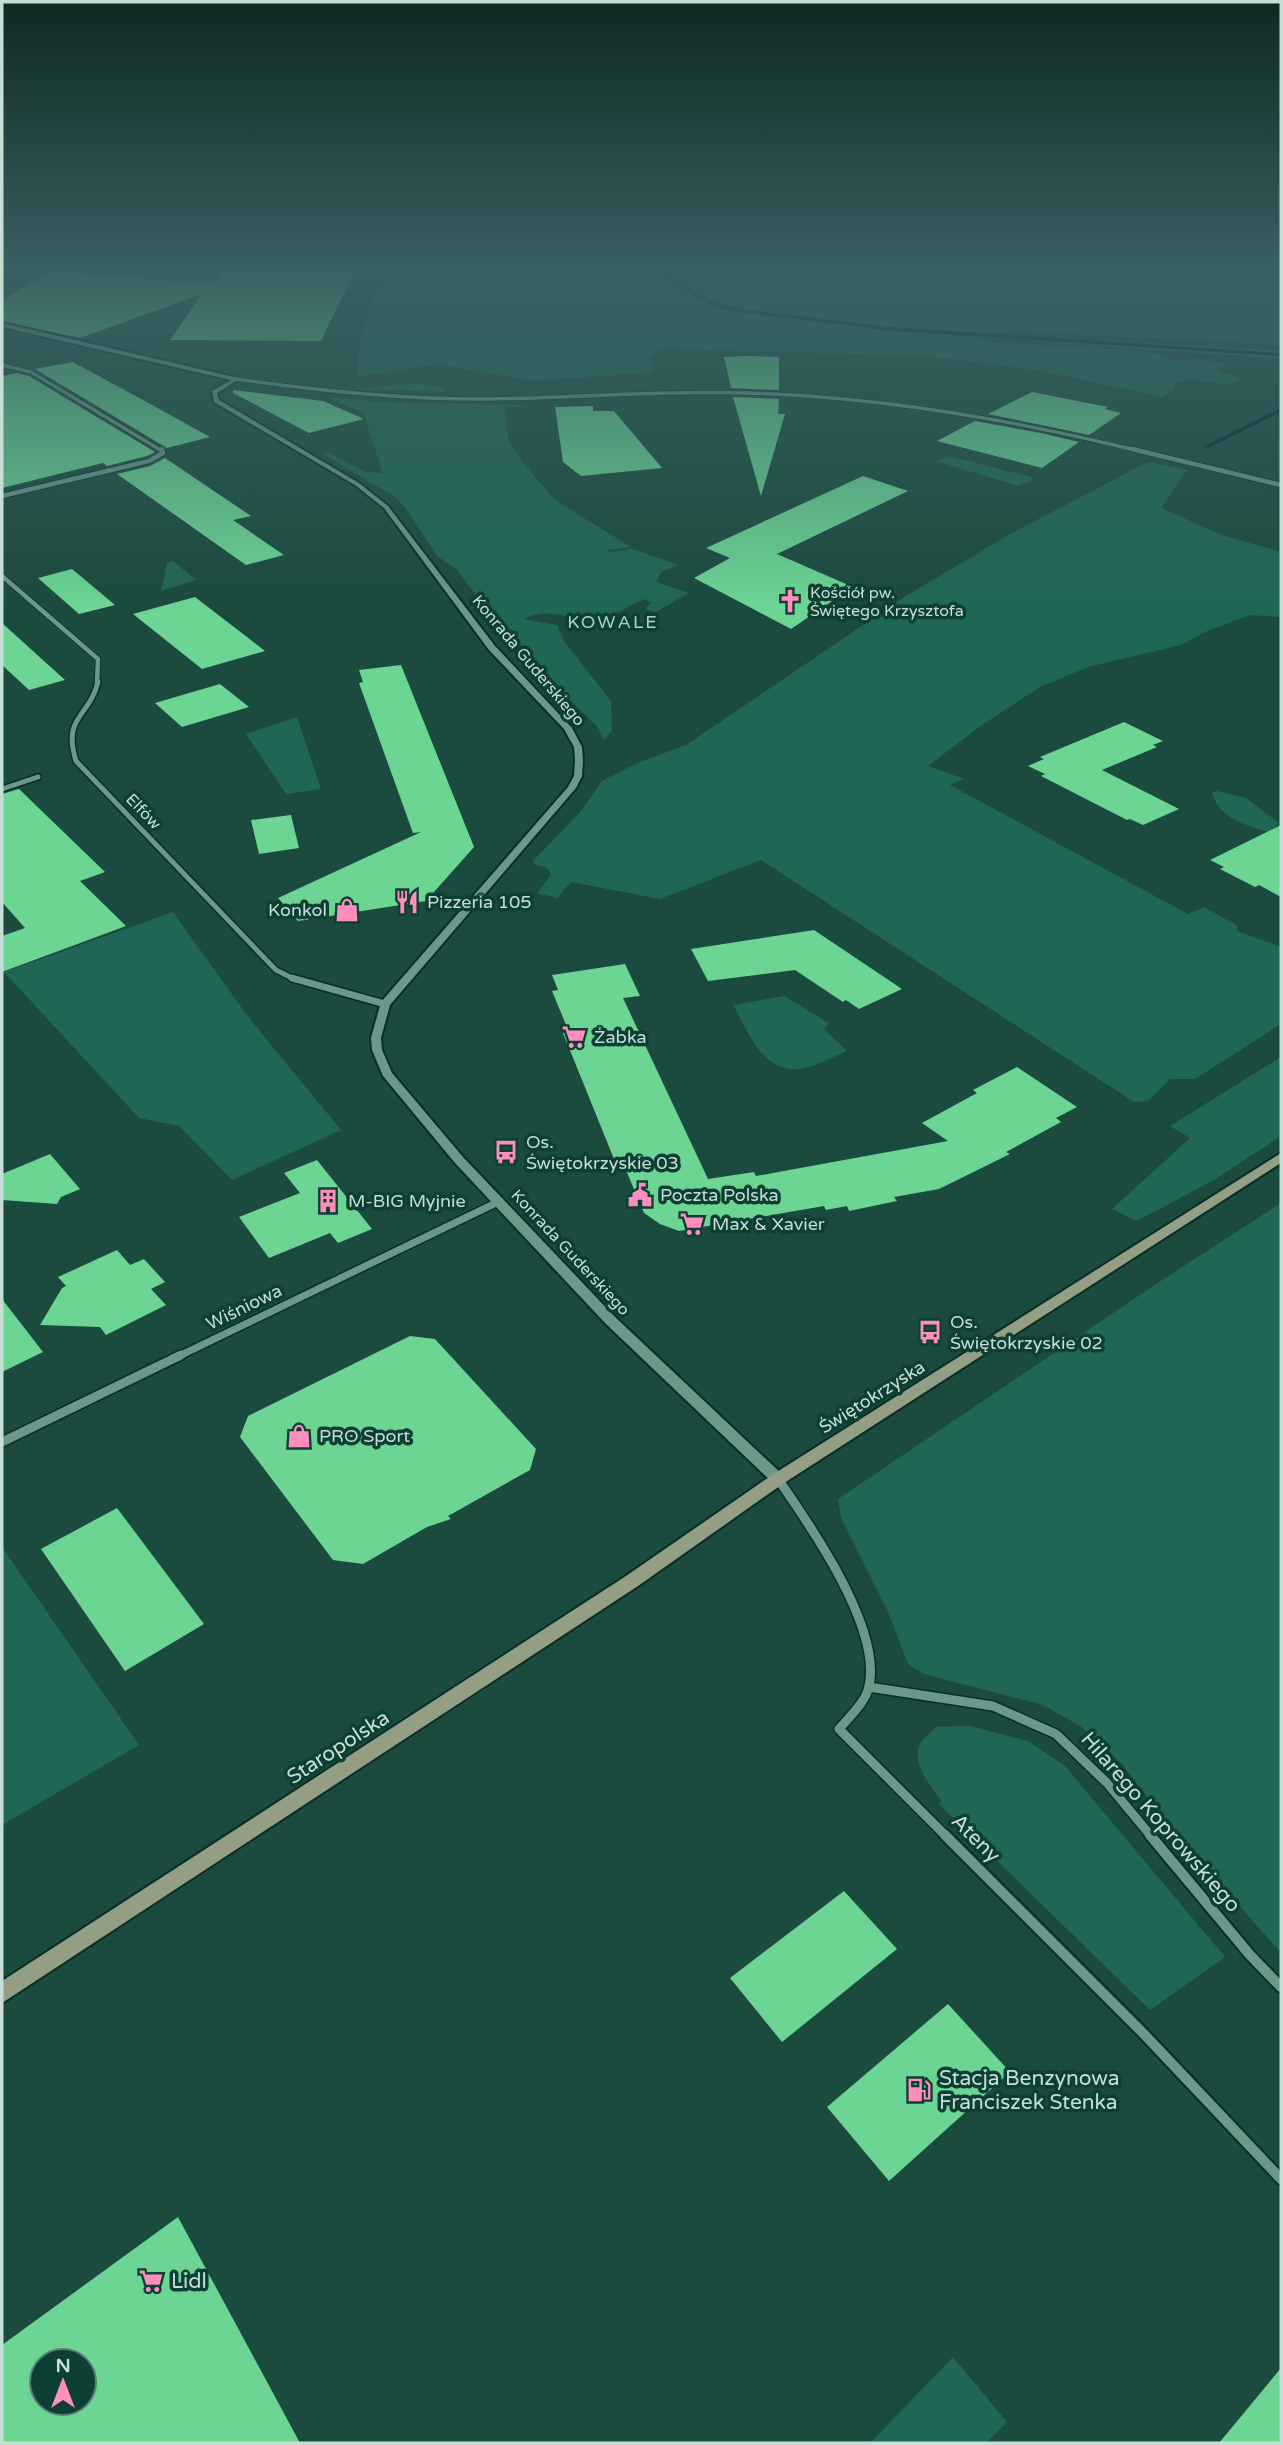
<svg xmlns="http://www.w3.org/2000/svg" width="1283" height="2445" viewBox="0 0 1283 2445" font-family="'Varela Round',sans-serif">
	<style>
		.green { fill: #206656 }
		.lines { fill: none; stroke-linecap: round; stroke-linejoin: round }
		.stream { fill: #00273a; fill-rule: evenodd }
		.building { fill: #6cd594; fill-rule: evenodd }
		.minor-far5-casing { stroke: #092e25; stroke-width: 5 }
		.minor-far4-casing { stroke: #092e25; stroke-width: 6 }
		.minor-far3-casing { stroke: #092e25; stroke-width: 8 }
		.minor-far2-casing { stroke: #092e25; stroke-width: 10 }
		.minor-far1-casing { stroke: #092e25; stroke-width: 12 }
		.minor-casing { stroke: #092e25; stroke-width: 14 }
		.tertiary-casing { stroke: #092e25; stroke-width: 4 }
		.secondary-casing { stroke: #092e25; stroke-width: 4 }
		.minor-far5 { stroke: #6a998c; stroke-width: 3.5 }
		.minor-far4 { stroke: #6a998c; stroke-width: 4.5 }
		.minor-far3 { stroke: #6a998c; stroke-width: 5 }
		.minor-far2 { stroke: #6a998c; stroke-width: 7 }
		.minor-far1 { stroke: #6a998c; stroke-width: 9 }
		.minor { stroke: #6a998c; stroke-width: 10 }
		.tertiary { fill: #6a998c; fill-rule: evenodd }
		.secondary { fill: #949e84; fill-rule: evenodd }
		.labels { text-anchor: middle; stroke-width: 7; stroke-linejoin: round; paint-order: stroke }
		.far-poi-label { font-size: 16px; fill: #c6ded6; stroke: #0e3f34; text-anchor: start }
		.far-street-label { font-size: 16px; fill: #c6ded6; stroke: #0e3f34 }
		.far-quarter-label { font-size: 18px; letter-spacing: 2px; fill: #a6d7c8; stroke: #0e3f34 }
		.poi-label { font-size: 18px; fill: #c6ded6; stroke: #0e3f34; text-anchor: start }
		.street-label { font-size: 18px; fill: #c6ded6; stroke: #0e3f34 }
		.near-street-label { font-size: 21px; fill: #c6ded6; stroke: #0e3f34 }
		.near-poi-label { font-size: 21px; fill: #c6ded6; stroke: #0e3f34; text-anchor: start }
	</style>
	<rect width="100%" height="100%" fill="#1b4a3e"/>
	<path class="green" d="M 385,267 L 1281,267 L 1281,345 L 1010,331 L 981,339 L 994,343 L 1112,348 L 1159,354 L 1173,360 L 1199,359 L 1228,364 L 1217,371 L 1243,379 L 1226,385 L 1191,379 L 1176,383 L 1173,391 L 1162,397 L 1037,370 L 926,356 L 667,349 L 656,351 L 650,357 L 655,372 L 534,381 L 437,364 L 357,377 C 358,338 370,303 385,267 Z
		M 1050,338 L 1281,350 L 1281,359 L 1052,343 Z
		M 413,383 L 441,387 L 447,392 L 358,389 Z
		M 329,398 L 406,403 L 520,405 L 523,407 L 504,407 L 509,441 L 524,464 L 555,500 L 631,547 L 608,550 L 609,552 L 633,549 L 679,565 L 661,572 L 656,582 L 689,593 L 656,612 L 645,609 L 651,603 L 645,599 C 626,606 620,616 592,618 C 565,620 549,606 524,619 L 557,625 L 564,641 L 611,701 L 612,731 L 604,740 L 596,725 L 516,649 L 488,612 L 491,611 L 483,599 L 479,599 L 457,570 L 437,556 L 405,507 L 395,497 L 323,454 L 329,453 L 366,472 L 383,473 L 363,413 Z
		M 948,456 L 1035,478 L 1018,486 L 936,461 Z
		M 1148,462 L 1187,470 L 1161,508 L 1222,535 L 1281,552 L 1281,617 L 1250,615 L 1205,632 L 1181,645 L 1088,667 L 1040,687 L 982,725 L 928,766 L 964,779 L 950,785 L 1188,914 L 1204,907 L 1238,926 L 1237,931 L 1281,947 L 1281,1024 L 1195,1079 L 1170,1079 L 1148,1101 L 1134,1102 L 761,860 L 660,899 L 571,882 L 557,898 L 537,893 L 551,875 L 548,869 L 533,863 L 534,860 L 582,810 L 602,781 L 637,763 L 686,745 L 906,596 L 1010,534 Z
		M 173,561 L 196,580 L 161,591 L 167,562 Z
		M 297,717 L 321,789 L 286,794 L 246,734 Z
		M 1217,791 L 1246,798 L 1279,823 L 1271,833 C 1247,825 1220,820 1212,793 Z
		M 173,912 L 249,1018 L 341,1130 L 232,1180 L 179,1126 L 139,1118 L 4,972 Z
		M 784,996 L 829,1023 L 824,1029 L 847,1051 C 833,1057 815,1067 800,1069 C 762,1073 748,1031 733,1005 Z
		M 1281,1057 L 1281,1136 L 1214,1180 L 1137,1221 L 1112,1209 L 1190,1138 L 1170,1126 Z
		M 1281,1203 L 1281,1953 L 1171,1829 L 1122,1764 L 1080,1726 L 1043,1705 L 924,1674 L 908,1664 L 888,1612 L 841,1518 L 838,1499 L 1153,1286 Z
		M 2,1547 L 139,1745 L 2,1825 L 2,1546 Z
		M 970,1726 L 1028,1741 L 1065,1766 L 1225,1957 L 1150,2010 L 939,1804 L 941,1801 C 931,1786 911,1764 920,1744 C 923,1738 932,1732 936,1727 Z
		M 953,2357 L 1007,2422 L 986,2443 L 870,2443 Z"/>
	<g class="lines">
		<path class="stream" d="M 629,267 C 657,264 677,283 700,295 C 712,302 723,305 736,308 L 891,327 L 1280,353 L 1281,356 L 891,331 L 736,312 L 713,306 L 693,296 L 665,277 Z
			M 1281,408 L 1281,412 L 1208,448 L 1203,447 Z"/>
	</g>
	<path class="building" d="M 227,267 L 357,267 L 321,341 L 170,340 L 202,294 L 80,338 L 2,321 L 2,300 L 54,271 L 215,284 Z
		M 745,356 L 779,357 L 779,390 L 731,388 L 724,357 Z
		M 73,362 L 143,400 L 210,437 L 167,448 L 35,369 Z
		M 17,373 L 29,376 L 155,452 L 147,456 L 107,466 L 103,463 L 2,488 L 2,376 Z
		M 233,390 L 323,401 L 364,419 L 309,433 L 233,393 Z
		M 1032,392 L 1108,407 L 1105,409 L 1121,413 L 1089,435 L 988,414 Z
		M 733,397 L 779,399 L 778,414 L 785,414 L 761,496 Z
		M 593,406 L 593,411 L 614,411 L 662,468 L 581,476 L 563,462 L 555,407 Z
		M 975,421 L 1041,433 L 1079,442 L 1042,468 L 937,441 Z
		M 165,458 L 251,516 L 233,520 L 284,555 L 246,565 L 117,474 L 150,466 Z
		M 863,476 L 908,491 L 777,554 L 853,587 L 791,629 L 694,578 L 730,558 L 706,548 Z
		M 72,569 L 115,605 L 79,614 L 38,578 Z
		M 195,597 L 265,651 L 202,669 L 133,614 Z
		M 2,623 L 65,680 L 29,690 L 2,665 Z
		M 401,665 L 474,847 L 426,901 L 298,921 L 278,898 L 421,832 L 413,833 L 359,683 L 363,682 L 359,670 Z
		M 220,684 L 249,707 L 182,727 L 155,703 Z
		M 1124,722 L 1163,741 L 1153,745 L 1157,747 L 1102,770 L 1179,809 L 1143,825 L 1130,819 L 1127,820 L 1041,776 L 1045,774 L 1028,766 L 1044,759 L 1040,757 Z
		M 19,789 L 105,872 L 80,881 L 126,926 L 2,972 L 2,936 L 25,928 L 2,902 L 2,794 Z
		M 291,815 L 299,848 L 259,854 L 251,820 Z
		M 1281,825 L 1281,897 L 1259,885 L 1255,887 L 1220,869 L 1224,867 L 1210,860 Z
		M 814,930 L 902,989 L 859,1009 L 846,1000 L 843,1002 L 795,970 L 708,981 L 691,949 Z
		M 625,964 L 640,996 L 623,998 L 708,1179 L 754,1172 L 756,1176 L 948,1141 L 922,1123 L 977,1093 L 973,1090 L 1017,1067 L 1077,1107 L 1056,1118 L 1061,1122 L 1006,1152 L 1010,1154 L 939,1189 L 894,1197 L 897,1201 L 849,1211 L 847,1206 L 826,1210 L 824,1206 L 679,1231 L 660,1224 L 644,1213 L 623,1163 L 616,1164 L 563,1033 L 569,1032 L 552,991 L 558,990 L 552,975 Z
		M 50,1154 L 80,1189 L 61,1197 L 57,1204 L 2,1200 L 2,1174 Z
		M 317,1160 L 372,1229 L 338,1243 L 330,1233 L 269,1258 L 239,1217 L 300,1193 L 284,1173 Z
		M 117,1250 L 130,1265 L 144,1259 L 165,1282 L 151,1289 L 166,1305 L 106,1335 L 100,1327 L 40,1325 L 62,1288 L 66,1286 L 58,1277 Z
		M 2,1299 L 43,1352 L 2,1372 Z
		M 410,1336 L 435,1339 L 536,1449 L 530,1470 L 448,1516 L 451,1519 L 427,1527 L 363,1564 L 333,1560 L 240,1437 L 248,1416 Z
		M 117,1508 L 204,1624 L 125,1671 L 41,1549 Z
		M 844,1891 L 897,1949 L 782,2042 L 730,1978 Z
		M 948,2004 L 1010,2072 L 889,2181 L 827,2107 Z
		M 178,2217 L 300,2443 L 2,2443 L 2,2345 ZM 42,2361 L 84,2361 L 84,2403 L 42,2403 Z
		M 1281,2368 L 1281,2443 L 1219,2443 Z"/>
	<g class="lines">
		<g class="minor-far5-casing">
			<path id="minor-far5" d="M 2,365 L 31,372 L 162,451
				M 236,379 C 320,391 404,400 489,399 C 575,398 661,390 748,393 C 881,397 1010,419 1139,451"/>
		</g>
		<g class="minor-far4-casing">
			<path id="minor-far4" d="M 1132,449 L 1281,485
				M 2,496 L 149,461 L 163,453 L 162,449
				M 2,576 L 98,659 L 97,684"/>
		</g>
		<g class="minor-far3-casing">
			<path id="minor-far3" d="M 98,682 C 89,718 62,716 76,761 L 276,970 L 296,980
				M 2,789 L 38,777"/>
		</g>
		<g class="minor-far2-casing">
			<path id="minor-far2" d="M 292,978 L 385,1004
				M 177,1357 L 500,1201"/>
		</g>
		<g class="minor-far1-casing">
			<path id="minor-far1" d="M 2,1442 L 181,1355
				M 778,1479 C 810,1525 882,1628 869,1686 C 866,1702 850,1716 839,1729 L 946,1836
				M 869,1687 L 993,1706 L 1056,1734 L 1107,1783 L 1151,1836"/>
		</g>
		<g class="minor-casing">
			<path id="minor" d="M 945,1835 L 1143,2033 L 1281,2179
				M 1150,1835 L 1250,1955 L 1281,1987"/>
		</g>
		<g class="tertiary-casing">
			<path id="tertiary" d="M 2,323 L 238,378 L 238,380 L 217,393 L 219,400 L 359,483 L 388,506 L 495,646 L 572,728 L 582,747 L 583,760 L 582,776 L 576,788 L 390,1005 L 381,1038 L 382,1050 L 392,1073 L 463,1157 L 615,1317 L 783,1475 L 785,1479 L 783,1483 L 778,1484 L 773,1483 L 605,1323 L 455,1163 L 383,1076 L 372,1050 L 371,1038 L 381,1002 L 568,787 L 574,776 L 575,760 L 574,747 L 564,729 L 489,650 L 384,508 L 355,485 L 214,402 L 212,391 L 231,380 L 2,327 Z"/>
		</g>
		<g class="secondary-casing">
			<path id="secondary" d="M 1281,1153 L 1281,1163 L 784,1483 L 638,1586 L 2,2003 L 2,1981 L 626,1576 L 772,1475 Z"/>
		</g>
		<use href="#minor-far5" class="minor-far5"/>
		<use href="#minor-far4" class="minor-far4"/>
		<use href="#minor-far3" class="minor-far3"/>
		<use href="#minor-far2" class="minor-far2"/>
		<use href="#minor-far1" class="minor-far1"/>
		<use href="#minor" class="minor"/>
		<use href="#tertiary" class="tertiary"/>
		<use href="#secondary" class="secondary"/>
	</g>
	<linearGradient id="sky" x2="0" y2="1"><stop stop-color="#0f2922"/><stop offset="0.44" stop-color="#396063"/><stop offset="1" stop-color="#396063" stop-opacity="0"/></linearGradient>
	<rect width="1283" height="609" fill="url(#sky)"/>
	<defs>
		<g id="church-bare" transform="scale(1.89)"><path d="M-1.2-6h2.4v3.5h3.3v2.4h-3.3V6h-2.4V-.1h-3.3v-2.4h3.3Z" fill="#fe8ebd" stroke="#0e3f34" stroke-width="2.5" paint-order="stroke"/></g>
		<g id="restaurant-bare" transform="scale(1.89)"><path d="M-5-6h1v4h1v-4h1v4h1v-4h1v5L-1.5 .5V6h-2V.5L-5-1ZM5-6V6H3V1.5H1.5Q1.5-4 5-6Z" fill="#fe8ebd" stroke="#0e3f34" stroke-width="2.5" paint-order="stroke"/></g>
		<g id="shop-bare" transform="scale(1.89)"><path d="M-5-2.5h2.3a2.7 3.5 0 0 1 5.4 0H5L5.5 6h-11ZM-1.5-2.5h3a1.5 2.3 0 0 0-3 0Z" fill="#fe8ebd" stroke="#0e3f34" stroke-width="2.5" paint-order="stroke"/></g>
		<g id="supermarket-bare" transform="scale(1.89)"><path d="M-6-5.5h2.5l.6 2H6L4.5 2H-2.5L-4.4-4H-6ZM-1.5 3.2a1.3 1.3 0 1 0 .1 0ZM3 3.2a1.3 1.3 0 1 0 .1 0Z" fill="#fe8ebd" stroke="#0e3f34" stroke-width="2.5" paint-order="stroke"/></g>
		<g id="bus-bare" transform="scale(1.89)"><path d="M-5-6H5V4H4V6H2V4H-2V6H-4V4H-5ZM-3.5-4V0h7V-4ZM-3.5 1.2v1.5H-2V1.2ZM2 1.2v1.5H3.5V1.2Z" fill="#fe8ebd" stroke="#0e3f34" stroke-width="2.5" paint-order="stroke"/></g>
		<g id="civic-bare" transform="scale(1.89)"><path d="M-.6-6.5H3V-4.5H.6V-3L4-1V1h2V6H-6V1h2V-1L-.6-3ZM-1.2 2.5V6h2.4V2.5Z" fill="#fe8ebd" stroke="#0e3f34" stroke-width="2.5" paint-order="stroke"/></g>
		<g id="building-bare" transform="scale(1.89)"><path d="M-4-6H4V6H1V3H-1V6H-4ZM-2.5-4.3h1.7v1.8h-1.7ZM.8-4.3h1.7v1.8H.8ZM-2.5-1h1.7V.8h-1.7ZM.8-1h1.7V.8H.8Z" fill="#fe8ebd" stroke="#0e3f34" stroke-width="2.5" paint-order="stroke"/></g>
		<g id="fuel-bare" transform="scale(1.89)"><path d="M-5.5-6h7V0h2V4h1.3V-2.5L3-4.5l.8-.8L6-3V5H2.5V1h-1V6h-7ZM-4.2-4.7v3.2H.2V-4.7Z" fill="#fe8ebd" stroke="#0e3f34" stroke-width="2.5" paint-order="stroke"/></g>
	</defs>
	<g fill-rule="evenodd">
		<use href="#church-bare" x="790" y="601"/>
		<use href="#restaurant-bare" x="407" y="902"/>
		<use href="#shop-bare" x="347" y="910"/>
		<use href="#supermarket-bare" x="574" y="1037"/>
		<use href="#bus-bare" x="506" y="1152"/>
		<use href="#civic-bare" x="640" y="1195"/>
		<use href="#building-bare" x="328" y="1201"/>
		<use href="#supermarket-bare" x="692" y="1224"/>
		<use href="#bus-bare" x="930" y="1332"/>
		<use href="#shop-bare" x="299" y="1436"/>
		<use href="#fuel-bare" x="919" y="2090"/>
		<use href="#supermarket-bare" x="151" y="2281"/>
	</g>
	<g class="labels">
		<g class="far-poi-label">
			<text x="810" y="598">Kościół pw.<tspan x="810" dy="18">Świętego Krzysztofa</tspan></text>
		</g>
		<g class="far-street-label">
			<text transform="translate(529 660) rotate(50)" y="6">Konrada Guderskiego</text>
			<text transform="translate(144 811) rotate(46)" y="6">Elfów</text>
			<text transform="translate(571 1252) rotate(47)" y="6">Konrada Guderskiego</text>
		</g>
		<g class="far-quarter-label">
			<text x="613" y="628">KOWALE</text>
		</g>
		<g class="poi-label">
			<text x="427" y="908">Pizzeria 105</text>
			<text x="327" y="916" text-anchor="end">Konkol</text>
			<text x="594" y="1043">Żabka</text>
			<text x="526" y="1148">Os.<tspan x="526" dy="21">Świętokrzyskie 03</tspan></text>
			<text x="660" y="1201">Poczta Polska</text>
			<text x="348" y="1207">M-BIG Myjnie</text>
			<text x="712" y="1230">Max &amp; Xavier</text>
			<text x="950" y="1328">Os.<tspan x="950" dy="21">Świętokrzyskie 02</tspan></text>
			<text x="319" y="1442">PRO Sport</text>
		</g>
		<g class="street-label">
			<text transform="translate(244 1307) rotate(-26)" y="6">Wiśniowa</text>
			<text transform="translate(872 1397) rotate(-32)" y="6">Świętokrzyska</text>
		</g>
		<g class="near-street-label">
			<text transform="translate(338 1747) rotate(-33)" y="7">Staropolska</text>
			<text transform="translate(1161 1822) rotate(49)" y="7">Hilarego Koprowskiego</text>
			<text transform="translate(976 1838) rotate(45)" y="7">Ateny</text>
		</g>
		<g class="near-poi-label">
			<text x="939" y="2085">Stacja Benzynowa<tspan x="939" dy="24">Franciszek Stenka</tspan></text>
			<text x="171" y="2288">Lidl</text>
		</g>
	</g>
	<rect width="1283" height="2445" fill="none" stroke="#c6ded6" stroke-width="7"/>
	<g transform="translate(63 2382)"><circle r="33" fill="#0e3f34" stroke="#587f75" stroke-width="2"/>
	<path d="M0-5L12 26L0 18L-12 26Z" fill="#fe8ebd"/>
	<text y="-10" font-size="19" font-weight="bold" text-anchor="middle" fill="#c6ded6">N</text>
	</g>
</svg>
